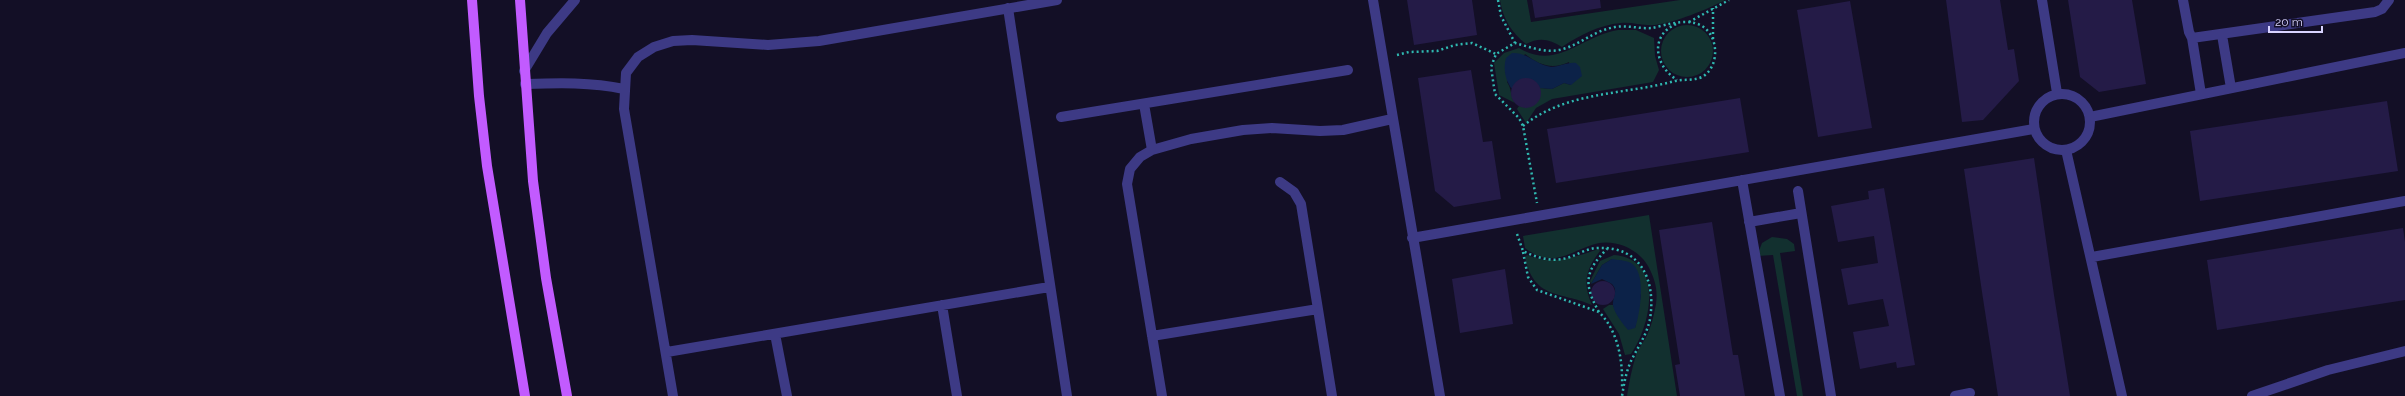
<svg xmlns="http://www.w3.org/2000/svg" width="2405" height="396" viewBox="0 0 2405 396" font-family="Raleway,sans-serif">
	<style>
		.green { fill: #12302f }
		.water { fill: #0c2248 }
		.building { fill: #241b47 }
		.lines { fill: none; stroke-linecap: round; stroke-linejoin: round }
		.path { stroke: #2fb8b0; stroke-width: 2.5; stroke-dasharray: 2 3; stroke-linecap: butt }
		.minor { stroke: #3d3a85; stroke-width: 10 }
		.major { stroke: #c25bff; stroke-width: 10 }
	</style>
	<rect width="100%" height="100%" fill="#130f26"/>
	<path class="green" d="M 1500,0 L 1527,0 L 1531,22 L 1680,0 L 1725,0 C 1706,10 1676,22 1655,25 C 1643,26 1632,22 1621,23 C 1599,25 1580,35 1562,47 C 1550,39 1539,37 1526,44 C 1511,32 1503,19 1500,0 Z
		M1661 51a26 26 0 1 1 52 0a26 26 0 1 1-52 0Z
		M 1618,30 L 1636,30 L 1654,38 L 1655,56 L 1659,70 L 1653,82 L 1552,99 L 1536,108 L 1526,123 L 1517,109 L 1519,106 C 1528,109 1534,106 1540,98 L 1540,88 L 1552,89 L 1564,83 L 1571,85 L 1569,62 C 1552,70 1539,65 1525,54 L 1507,82 C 1512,89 1510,96 1515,103 L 1499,95 L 1494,63 L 1504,53 L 1519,48 C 1557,71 1581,36 1618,30 Z
		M 1649,215 L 1677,396 L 1627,396 C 1629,382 1632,368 1636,355 C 1639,347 1645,341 1648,333 C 1652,324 1654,314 1656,304 C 1658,290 1655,279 1648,266 C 1639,250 1618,240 1599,243 C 1572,249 1554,271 1525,248 L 1523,236 Z
		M 1772,237 L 1787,239 L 1794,244 L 1795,251 L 1780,253 L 1803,396 L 1797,396 L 1773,255 L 1757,256 L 1762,243 Z
		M 1599,249 L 1600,251 C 1586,269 1582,283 1592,305 C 1560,291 1534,300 1525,257 L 1527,255 C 1552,266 1574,257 1599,249 Z
		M 1614,255 C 1665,259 1651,326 1631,354 L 1625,355 L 1619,334 L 1603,309 L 1609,305 L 1613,305 L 1618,316 L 1635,328 L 1641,295 L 1612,259 L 1602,265 L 1591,284 L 1590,281 L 1600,261 Z"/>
	<path class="water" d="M 1512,53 C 1527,52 1536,65 1551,67 C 1560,67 1567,62 1576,63 L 1580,67 L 1582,76 L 1571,85 L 1564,83 L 1552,89 L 1540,88 L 1534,81 L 1521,79 L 1512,89 C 1505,80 1503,68 1506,58 Z
		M 1612,259 C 1618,260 1625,260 1631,263 C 1647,272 1640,314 1635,328 L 1628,330 C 1623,324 1614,313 1613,305 C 1612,297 1619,292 1612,284 L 1602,279 L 1591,284 L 1602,265 Z"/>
	<path class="building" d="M 1407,0 L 1472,0 L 1477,35 L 1414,45 Z
		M 1532,0 L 1600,0 L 1601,8 L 1535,18 Z
		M 1946,0 L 2000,0 L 2008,50 L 2014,49 L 2019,81 L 1983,120 L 1962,122 Z
		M 2068,0 L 2132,0 L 2146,84 L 2099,92 L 2080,77 Z
		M 1850,1 L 1872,128 L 1818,137 L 1797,10 Z
		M 1471,70 L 1483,142 L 1492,141 L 1501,199 L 1454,207 L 1435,191 L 1418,78 Z
		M1511 93a15 15 0 1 1 30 0a15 15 0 1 1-30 0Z
		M 1740,98 L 1749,152 L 1556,183 L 1547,129 Z
		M 2387,101 L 2398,171 L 2200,201 L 2190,131 Z
		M 2034,158 L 2054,295 L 2070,396 L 1998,396 L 1982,292 L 1964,169 Z
		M 1884,188 L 1915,365 L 1897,368 L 1896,362 L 1860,369 L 1853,332 L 1889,326 L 1883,299 L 1848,305 L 1841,269 L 1878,263 L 1874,236 L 1838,242 L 1831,206 L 1869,199 L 1868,191 Z
		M 1712,222 L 1733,355 L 1738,355 L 1745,396 L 1680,396 L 1675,365 L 1680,364 L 1659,230 Z
		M 2403,228 L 2405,242 L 2405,300 L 2217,330 L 2207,260 Z
		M 1505,269 L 1513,324 L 1460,333 L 1452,279 Z
		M1591 293a12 12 0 1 1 24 0a12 12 0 1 1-24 0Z"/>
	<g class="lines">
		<path class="path" d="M 1498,0 L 1501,16 L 1515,43
			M 1689,22 L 1729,0
			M 1676,24 C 1649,36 1655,66 1677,80
			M 1713,39 L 1713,8
			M 1397,55 L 1409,52 L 1437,51 L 1455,45 L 1472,43 L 1496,54
			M 1523,126 C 1566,91 1624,95 1675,81 C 1684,79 1693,81 1702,77 C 1720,67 1719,36 1702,26 C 1692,20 1680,22 1669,24 C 1664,25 1657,27 1652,28 C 1640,29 1627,25 1615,27 C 1593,31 1581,44 1563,49 C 1547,54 1530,47 1515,43 L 1496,54 L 1491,67 L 1495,94 L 1519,118 L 1523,126 L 1537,203
			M 1517,234 L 1523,251 C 1537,258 1554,263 1570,257 C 1579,254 1588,248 1598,248 C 1642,246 1656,282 1650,319 C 1647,334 1638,347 1631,361 C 1626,372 1624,384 1622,396
			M 1523,252 L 1528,277 L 1537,290 L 1599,312 C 1618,331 1623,360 1622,387
			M 1599,312 C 1583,284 1585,271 1607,249"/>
		<path class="minor" d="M 1373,0 L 1440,396
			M 2042,0 L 2057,93
			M 2183,0 L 2189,32 L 2192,38 L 2201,94
			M 1008,8 L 1067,396
			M 2222,35 L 2231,88
			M 2192,38 L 2375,12 L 2382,9 L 2389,0
			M 524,71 L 547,33 L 575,0
			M 525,84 C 559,83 590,82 624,89
			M2034 122a28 28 0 1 1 56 0a28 28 0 1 1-56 0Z
			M 1144,104 L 1152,150
			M 1061,117 L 1348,70
			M 2090,117 L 2405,53
			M 2066,150 L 2122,396
			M 1742,180 L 1780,396
			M 1280,182 L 1294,192 L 1301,204 L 1332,396
			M 1798,191 L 1831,396
			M 1749,222 L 1801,213
			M 1412,238 L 2034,129
			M 2092,257 L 2405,201
			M 942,305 L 957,396
			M 775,334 L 787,396
			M 1152,336 L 1318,309
			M 667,352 L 1049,287
			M 673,396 L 624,109 L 626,73 L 638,57 L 654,47 L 673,41 L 692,40 L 768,45 L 819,41 L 1057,0
			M 1162,396 L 1127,184 L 1130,169 L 1140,157 L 1152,150 L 1191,139 L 1243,130 L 1272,128 L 1320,131 L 1343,130 L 1392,119
			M 1955,396 L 1970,393
			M 2252,396 L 2328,370 L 2405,351"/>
		<path class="major" d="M 472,0 L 479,96 L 487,166 L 525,396
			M 520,0 L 533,181 L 546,278 L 567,396"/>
	</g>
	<path d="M2269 26v6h53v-6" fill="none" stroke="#d9d4ff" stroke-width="2"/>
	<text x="2275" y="26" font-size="12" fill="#d9d4ff" stroke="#130f26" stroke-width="3" paint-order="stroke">20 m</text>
</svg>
